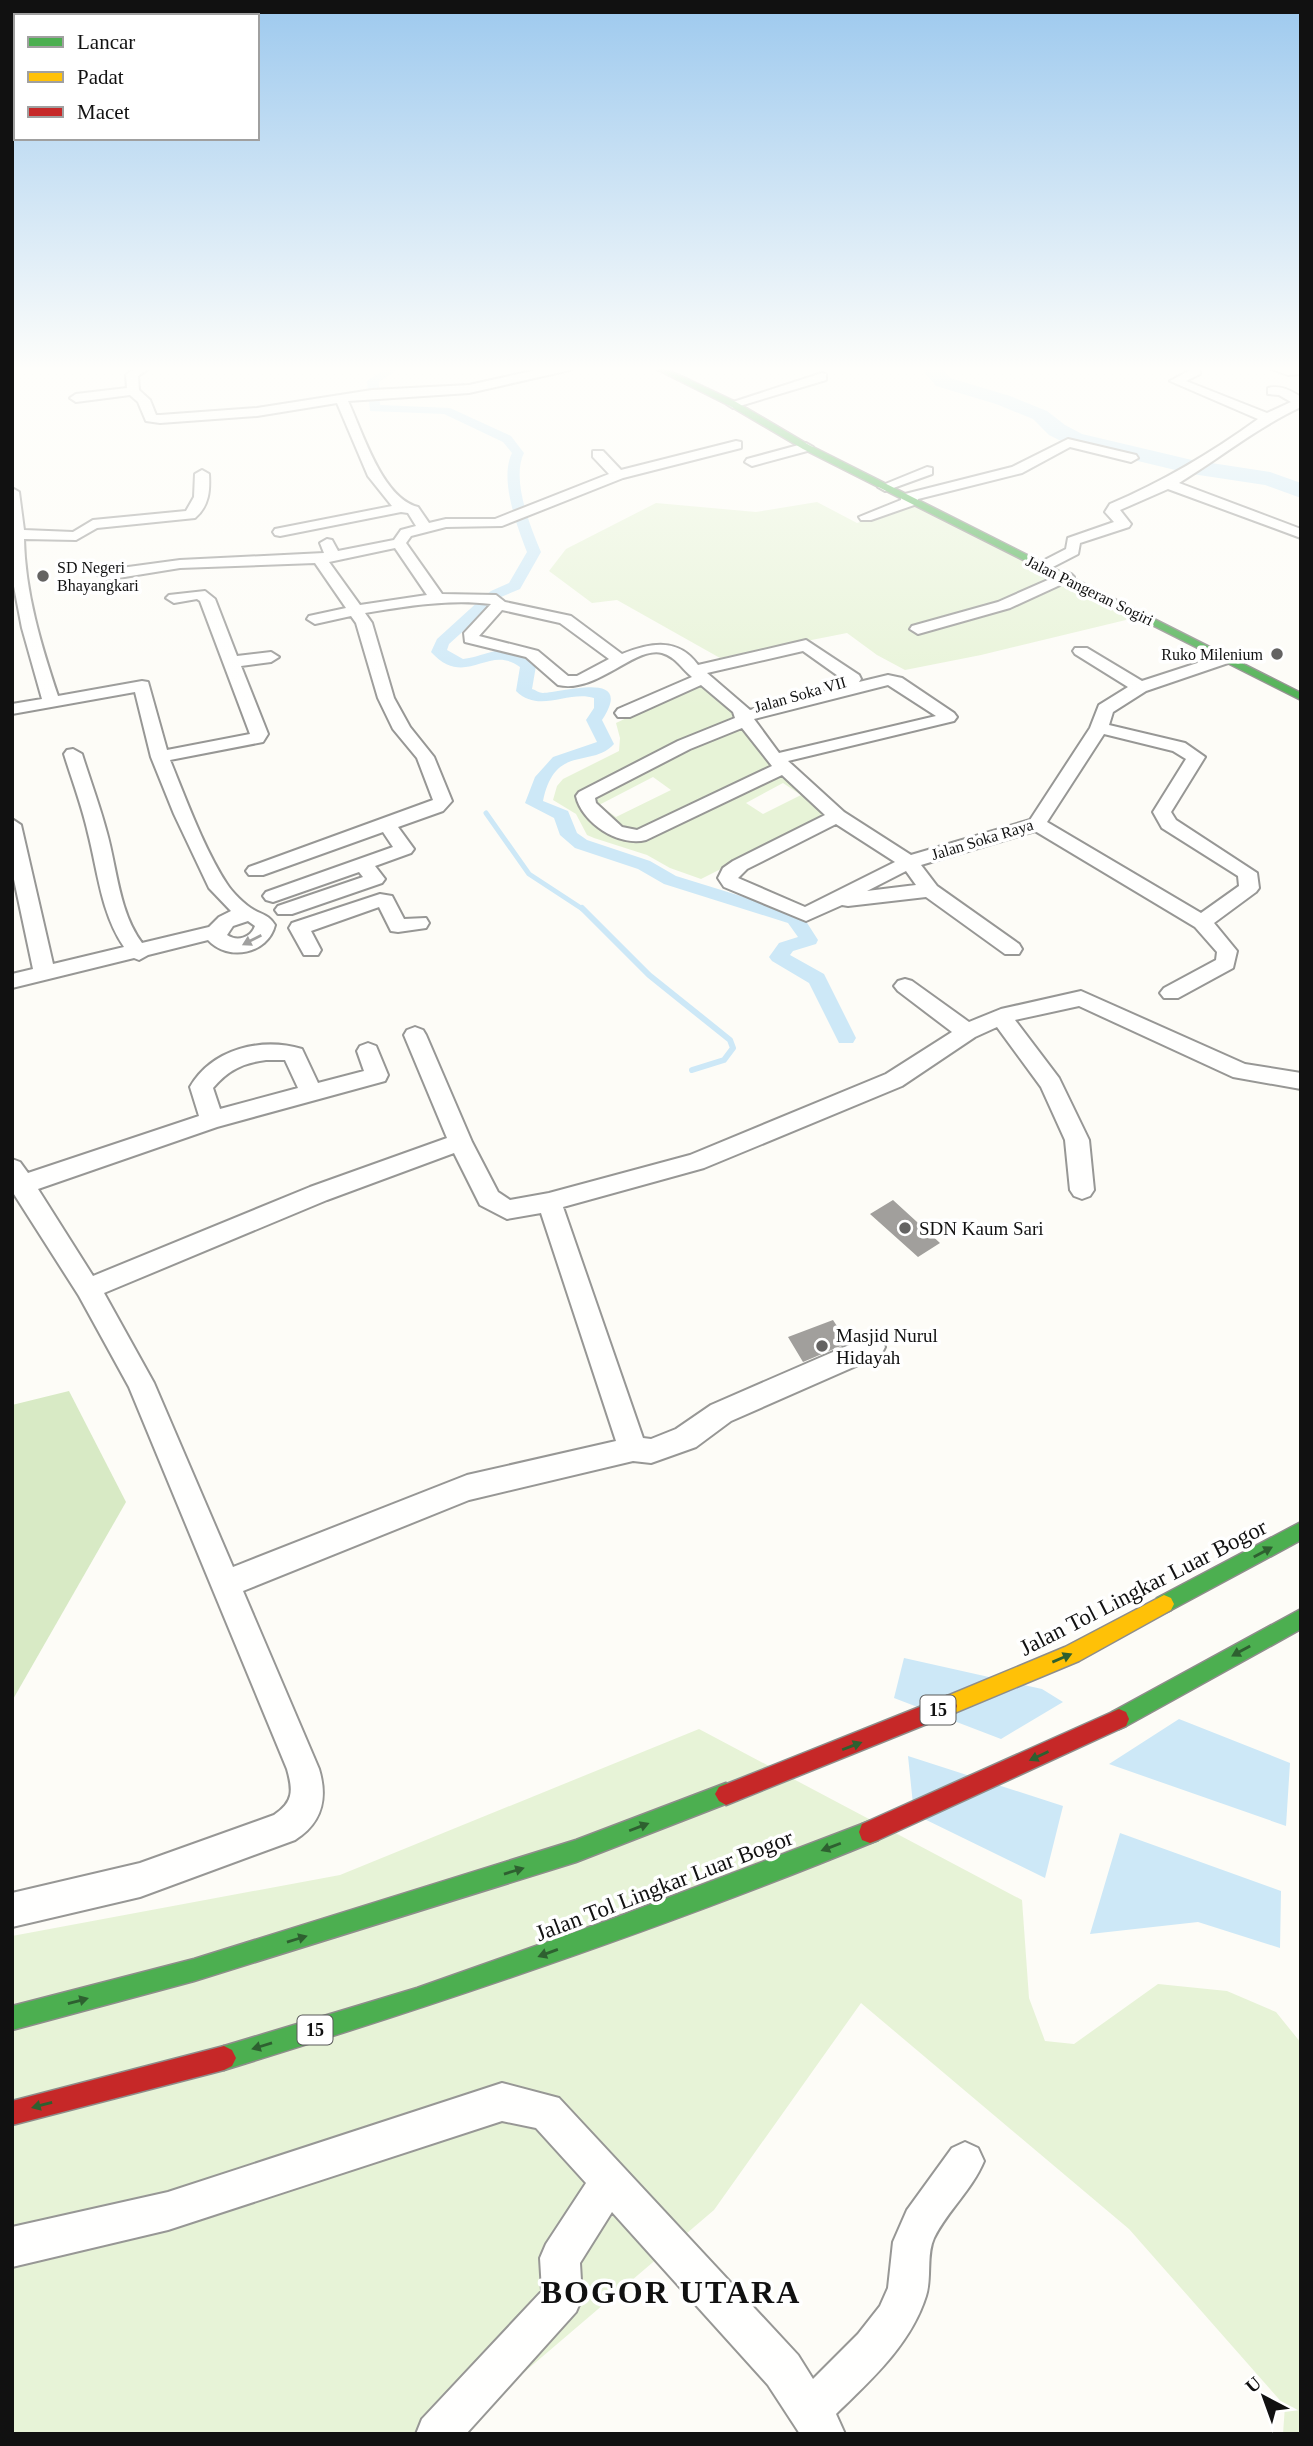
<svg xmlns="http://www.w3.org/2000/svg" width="1313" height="2446" viewBox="0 0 1313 2446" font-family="'Times New Roman',serif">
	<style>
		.green { fill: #e7f3d7; fill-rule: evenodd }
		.forest { fill: #d8eac5 }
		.water { fill: #cde8f7 }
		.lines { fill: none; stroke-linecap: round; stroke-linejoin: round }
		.stream-far1 { stroke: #cde8f7; stroke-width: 5 }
		.stream { stroke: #cde8f7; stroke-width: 6 }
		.canal { fill: #cde8f7; fill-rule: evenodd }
		.river { fill: #cde8f7; fill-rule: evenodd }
		.building { fill: #a19f9c }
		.street-casing { stroke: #979795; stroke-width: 4 }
		.fast-casing { stroke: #8e8d8b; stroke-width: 3 }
		.slow-casing { stroke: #8e8d8b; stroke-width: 3 }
		.jam-casing { stroke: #8e8d8b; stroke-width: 3 }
		.street { fill: #fffffe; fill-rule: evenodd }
		.fast { fill: #4caf50; fill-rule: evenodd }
		.slow { fill: #ffc107; fill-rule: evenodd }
		.jam { fill: #c62828; fill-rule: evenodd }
		.oneway { fill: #a0a09f }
		.oneway2 { fill: #2e6030 }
		.poi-dot { fill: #646362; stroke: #fff; stroke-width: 2.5 }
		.labels { text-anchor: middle; stroke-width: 7; stroke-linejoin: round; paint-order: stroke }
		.far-poi-label { font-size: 16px; fill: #111; stroke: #fff; text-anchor: start }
		.far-street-label { font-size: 16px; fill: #111; stroke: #fff }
		.shield { fill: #fff; stroke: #585858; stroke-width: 2 }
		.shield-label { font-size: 18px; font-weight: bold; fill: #111 }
		.poi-label { font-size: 19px; fill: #111; stroke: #fff; text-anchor: start }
		.near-street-label { font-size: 23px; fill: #111; stroke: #fff }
		.near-district-label { font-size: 32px; font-weight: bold; letter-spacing: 2px; fill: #111; stroke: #fff }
	</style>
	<rect width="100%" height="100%" fill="#fdfcf7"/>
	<path class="green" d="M 817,502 L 857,523 L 917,502 L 1130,619 L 981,655 L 905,670 L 877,655 L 847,633 L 720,658 L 617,600 L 592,603 L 549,571 L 566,549 L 656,503 L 756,512 Z
		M 708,684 L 824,813 L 822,818 L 701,879 L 670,868 L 647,855 L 594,838 L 587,835 L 576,814 L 553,800 L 557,786 L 563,779 L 619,751 L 620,738 L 616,723 L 696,685 ZM 653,777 L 671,790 L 616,817 L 599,805 ZM 783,783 L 801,795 L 763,814 L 746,803 Z
		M 699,1729 L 1022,1900 L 1029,1998 L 1045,2041 L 1074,2044 L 1158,1984 L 1227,1991 L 1276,2012 L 1301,2043 L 1301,2434 L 1283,2434 L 1285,2406 L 1129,2229 L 861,2003 L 714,2210 L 452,2434 L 12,2434 L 12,1936 L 340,1875 Z"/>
	<path class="forest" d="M 69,1391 L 126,1502 L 12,1701 L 12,1405 Z"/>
	<path class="water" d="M 904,1658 L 1042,1689 L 1063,1702 L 1001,1739 L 894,1698 Z
		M 1179,1719 L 1290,1763 L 1286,1826 L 1109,1764 Z
		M 908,1756 L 1063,1806 L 1045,1878 L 914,1814 Z
		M 1120,1833 L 1281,1891 L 1280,1948 L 1198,1922 L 1090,1934 Z"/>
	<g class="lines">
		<path class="stream-far1" d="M 486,813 L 529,874 L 584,910"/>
		<path class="stream" d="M 582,908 L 649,975 L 730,1040 L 733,1048 L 724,1060 L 692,1070"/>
		<path class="canal" d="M 388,367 L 402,367 L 379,382 L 380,405 L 450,408 L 511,436 L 524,453 C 511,479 530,526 541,552 L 520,589 L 501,597 L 449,644 L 447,650 L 463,659 C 492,655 511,636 536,666 L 532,689 C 536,690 539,693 543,693 C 562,693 636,669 602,720 L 614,744 C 591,769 555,743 543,801 L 568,811 L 577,833 L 587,840 L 650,861 L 676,876 L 802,915 L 818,940 L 816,944 L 793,951 L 790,955 L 824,974 L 856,1038 L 853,1043 L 839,1043 L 809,983 L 772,961 L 769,957 L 779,943 L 798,937 L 788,923 L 664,884 L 638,869 L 575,848 L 560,835 L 554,818 L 525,803 L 535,777 L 553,757 L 597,742 L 586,720 L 594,708 L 594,698 C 568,690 539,714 516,691 L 520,667 C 488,643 466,690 431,652 L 437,639 L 481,599 L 491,591 L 509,583 L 527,552 C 517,526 499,479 512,453 L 503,442 L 444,414 L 370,411 L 367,381 Z"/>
		<path class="river" d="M 920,367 L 941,367 L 950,378 L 1010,396 L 1047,411 L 1065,425 L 1082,434 L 1192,460 L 1270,472 L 1301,483 L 1301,498 L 1265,485 L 1192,474 L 1067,444 L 1049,435 L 1033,419 L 996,404 L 936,386 Z"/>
	</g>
	<path class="building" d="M 893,1200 L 940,1243 L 918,1257 L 870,1214 Z
		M 833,1320 L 848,1343 L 803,1362 L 788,1337 Z"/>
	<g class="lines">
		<g class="street-casing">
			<path id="street" d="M 137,367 L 151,367 L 138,376 L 139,390 L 150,400 L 156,415 L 160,415 L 257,408 L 372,390 L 469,385 L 550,367 L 572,367 L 570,370 L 469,393 L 348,401 C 363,433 382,498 418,507 L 429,523 L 446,519 L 495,519 L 609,474 L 593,457 L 593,451 L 603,451 L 621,470 L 736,441 L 741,442 L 741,448 L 623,478 L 502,526 L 446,527 L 411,536 L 406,543 L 442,594 L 496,595 L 505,602 L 571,616 L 622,654 C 650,643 678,637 698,665 L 806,640 L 859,675 L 861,679 L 859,682 L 888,675 L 902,678 L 954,713 L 957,717 L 954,721 L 788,761 L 844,812 L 911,855 L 1030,820 L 1090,728 L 1099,705 L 1128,687 L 1075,654 L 1073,651 L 1075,648 L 1087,648 L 1142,681 L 1222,655 L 1234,655 L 1236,658 L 1234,661 L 1146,691 L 1113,712 L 1109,725 L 1185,743 L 1205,757 L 1171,812 L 1176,820 L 1257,873 L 1259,888 L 1256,892 L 1214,923 L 1237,951 L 1233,968 L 1178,998 L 1164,998 L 1160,993 L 1164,988 L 1216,960 L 1217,952 L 1195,927 L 1035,831 L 921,865 L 937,886 L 1019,944 L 1022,949 L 1019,954 L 1005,954 L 926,897 L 848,906 L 842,905 L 806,921 L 724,887 L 718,878 L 723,868 L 733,861 L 825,815 L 782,775 L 646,840 C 619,847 582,823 576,796 L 579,792 L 678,741 L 735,718 L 733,712 L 701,685 L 630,717 L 618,717 L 615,713 L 618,709 L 692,677 C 682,669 676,657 662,653 C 634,646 597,694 558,685 L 526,657 L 465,642 L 464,633 L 491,604 C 449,599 407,606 365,613 L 372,623 L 394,698 L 410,727 L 434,757 L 452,801 L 443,811 L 398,827 L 414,849 L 411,853 L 375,866 L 385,879 L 382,883 L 292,914 L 278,914 L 275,910 L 278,906 L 363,877 L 359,872 L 273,902 L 266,900 L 263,896 L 266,892 L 393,847 L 383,832 L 263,875 L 249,875 L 246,871 L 249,867 L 433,800 L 417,758 L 393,729 L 378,698 L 356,623 L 351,616 L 315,624 L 307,619 L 309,616 L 346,608 L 315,563 L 180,568 L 106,580 L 98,575 L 106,570 L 180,560 L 324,553 L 320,543 L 327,539 L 332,540 L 338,551 L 394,540 L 401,530 L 416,526 L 408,513 L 401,512 L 280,536 L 275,535 L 273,532 L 275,529 L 392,506 L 368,476 L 337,403 L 257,416 L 160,423 L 146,421 L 138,402 L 130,395 L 76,402 L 70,398 L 76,394 L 127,388 L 126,375 ZM 395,548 L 427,595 L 360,605 L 329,562 ZM 502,610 L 560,623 L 609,659 L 577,676 L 568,676 L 538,651 L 479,636 ZM 803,651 L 841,678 L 824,683 L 822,687 L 825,691 L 750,710 L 707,673 ZM 888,685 L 936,716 L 779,753 L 754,719 ZM 742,728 L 772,766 L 637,830 L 622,827 L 596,803 L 595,798 L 690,749 ZM 1104,734 L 1173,751 L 1186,759 L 1153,812 L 1162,828 L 1238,876 L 1239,886 L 1201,913 L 1047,822 ZM 836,824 L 895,862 L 805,907 L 738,878 L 747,869 ZM 906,871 L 916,885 L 867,891 Z
				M 1196,367 L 1200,368 L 1200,374 L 1186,381 L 1267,413 L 1291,402 L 1279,395 L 1268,394 L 1268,388 C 1281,385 1289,390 1301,397 L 1301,407 C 1258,427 1220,458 1179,483 L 1301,529 L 1301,538 L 1168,489 L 1120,510 L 1131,524 L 1129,527 L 1080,543 L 1078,554 L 1047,570 L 1037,570 L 1034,567 L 1037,564 L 1066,549 L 1068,538 L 1114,522 L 1105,512 L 1110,504 C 1164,481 1211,453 1258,419 L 1170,381 Z
				M 1267,367 L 1301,367 L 1301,374 L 1288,375 Z
				M 822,373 L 826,374 L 826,380 L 733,408 L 727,404 Z
				M 1068,439 L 1136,455 L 1138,458 L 1131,462 L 1070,447 L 1022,473 L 918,499 L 917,504 L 871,520 L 861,520 L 859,517 L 901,500 L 901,495 L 1012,467 Z
				M 806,443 L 813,447 L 811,450 L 752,466 L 745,462 L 747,459 Z
				M 927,467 L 932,468 L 932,474 L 885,491 L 878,487 Z
				M 202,470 L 209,474 C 210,491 209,506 195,518 L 97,528 L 76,540 L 24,539 C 25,592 41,645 58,696 L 142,681 L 148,682 L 167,750 L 250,734 L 200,601 L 197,599 L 174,603 L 166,598 L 169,595 L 205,591 L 215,599 L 237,656 L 271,652 L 279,657 L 271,662 L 241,666 L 268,734 L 263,742 L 170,760 C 186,799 204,849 227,884 C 232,892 245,905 254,910 C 263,915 269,915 275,925 C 268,954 228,962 208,940 L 148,955 L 139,960 L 134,958 L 12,988 L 12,974 L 33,969 L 12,870 L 12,819 L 21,825 L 53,964 L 124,947 C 101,913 98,872 88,833 C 82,806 72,780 64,754 L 67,750 L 73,749 L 82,754 C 90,780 100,806 107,833 C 117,869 119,912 142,943 L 209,927 L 219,917 L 231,911 L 209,888 L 174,814 L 151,757 L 135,692 L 12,714 L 12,704 L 42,699 L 22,628 L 12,576 L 12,488 L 19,492 L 24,530 L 73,532 L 93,520 L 186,511 L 194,497 L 195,474 ZM 248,921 L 255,926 C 251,938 237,942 227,935 L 233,926 Z
				M 1066,572 L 1071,574 L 1074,577 L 1071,580 L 1010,608 L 918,634 L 910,629 L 912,626 L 998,602 Z
				M 380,894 L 392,896 L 404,919 L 426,918 L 429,923 L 426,928 L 398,932 L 391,931 L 379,907 L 311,931 L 321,950 L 318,955 L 304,955 L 289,928 L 292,923 Z
				M 905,979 L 912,981 L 969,1022 L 1001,1009 L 1081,991 L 1245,1064 L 1301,1073 L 1301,1089 L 1233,1077 L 1079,1006 L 1015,1020 L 1059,1078 L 1089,1140 L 1094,1190 L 1090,1196 L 1082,1199 L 1074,1196 L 1070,1190 L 1065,1140 L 1041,1087 L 997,1027 L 975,1037 L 902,1086 L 704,1168 L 563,1207 L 643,1438 L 651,1439 L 676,1429 L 711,1405 L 863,1339 L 872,1336 L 881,1339 L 885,1347 L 881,1355 L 731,1421 L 696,1447 L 651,1463 L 633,1461 L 469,1500 L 243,1591 L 319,1769 C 328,1799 322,1823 295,1840 L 140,1897 L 12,1927 L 12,1893 L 140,1863 L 274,1815 C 294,1802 293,1790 287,1769 L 129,1387 L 79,1296 L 12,1191 L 12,1159 L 20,1162 L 28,1173 L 199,1116 L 190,1087 C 212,1049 261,1037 302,1049 L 318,1083 L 364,1071 L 357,1051 L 360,1046 L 368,1043 L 376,1046 L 388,1075 L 385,1081 L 217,1127 L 38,1189 L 93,1276 L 310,1187 L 447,1138 L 404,1035 L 407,1030 L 415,1027 L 423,1030 L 426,1035 L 472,1142 L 498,1192 L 510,1200 L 549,1193 L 690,1155 L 886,1074 L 952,1032 L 898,991 L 894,986 L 898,981 ZM 266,1060 L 285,1060 L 298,1088 L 220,1109 L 213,1088 C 228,1070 243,1063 266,1060 ZM 454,1153 L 480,1205 L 507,1219 L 541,1213 L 616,1441 L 467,1475 L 233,1567 L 154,1383 L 104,1293 L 327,1200 Z
				M 502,2083 L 559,2098 L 798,2355 L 813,2379 L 858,2334 L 880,2306 L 888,2288 L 893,2242 L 907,2210 L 952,2148 L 965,2142 L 978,2148 L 984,2161 C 972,2190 948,2210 934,2238 C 926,2255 932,2277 926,2296 C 911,2344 871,2380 836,2414 L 845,2434 L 800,2434 L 768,2385 L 612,2212 L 580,2263 L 582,2298 L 576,2312 L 466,2434 L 416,2434 L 422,2419 L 542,2291 L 540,2258 L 546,2244 L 586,2183 L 536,2128 L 502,2121 L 168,2230 L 12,2267 L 12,2227 L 168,2192 Z"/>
		</g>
		<g class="fast-casing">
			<path id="fast" d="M 652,367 L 662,367 L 736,402 L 809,445 L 1301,693 L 1301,700 L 803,449 L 730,406 Z
				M 1301,1522 L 1301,1540 L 1171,1610 L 1164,1613 L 1157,1610 L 1154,1604 L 1157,1598 Z
				M 1301,1609 L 1301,1629 L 1126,1726 L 1119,1729 L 1112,1726 L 1109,1719 L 1112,1712 Z
				M 726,1783 L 733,1787 L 737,1794 L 733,1801 L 576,1862 L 194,1981 L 12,2030 L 12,2006 L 194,1959 L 576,1840 Z
				M 870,1821 L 878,1824 L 881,1832 L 878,1840 C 664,1928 445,2002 224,2070 L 216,2066 L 212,2058 L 216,2050 L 224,2046 L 417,1988 L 612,1919 Z"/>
		</g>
		<g class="slow-casing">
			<path id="slow" d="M 1164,1595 L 1171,1598 L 1174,1604 L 1171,1610 L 1079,1661 L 947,1716 L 940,1713 L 937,1706 L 940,1699 L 1065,1647 Z"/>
		</g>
		<g class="jam-casing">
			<path id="jam" d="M 947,1696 L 954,1699 L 957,1706 L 954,1713 L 726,1805 L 719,1801 L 715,1794 L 719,1787 Z
				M 1119,1709 L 1126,1712 L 1129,1719 L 1126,1726 L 878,1840 L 870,1843 L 862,1840 L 859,1832 L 862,1824 Z
				M 224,2046 L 232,2050 L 236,2058 L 232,2066 L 224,2070 L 12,2125 L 12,2101 Z"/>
		</g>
		<use href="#street" class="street"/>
		<use href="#fast" class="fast"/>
		<use href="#slow" class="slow"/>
		<use href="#jam" class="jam"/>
	</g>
	<defs><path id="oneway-solid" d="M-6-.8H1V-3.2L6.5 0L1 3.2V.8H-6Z" transform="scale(1.75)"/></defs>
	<use class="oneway" href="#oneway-solid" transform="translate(252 940) rotate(153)"/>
	<g class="oneway2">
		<use href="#oneway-solid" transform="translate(1263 1552) rotate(-28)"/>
		<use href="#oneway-solid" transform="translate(1241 1651) rotate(151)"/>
		<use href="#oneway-solid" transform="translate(1062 1658) rotate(-23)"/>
		<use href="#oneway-solid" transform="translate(852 1746) rotate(-21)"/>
		<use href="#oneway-solid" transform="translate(1039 1756) rotate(155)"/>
		<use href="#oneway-solid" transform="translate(639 1827) rotate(-21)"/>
		<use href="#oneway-solid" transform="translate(831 1847) rotate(159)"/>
		<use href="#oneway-solid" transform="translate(514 1871) rotate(-17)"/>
		<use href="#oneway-solid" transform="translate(297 1939) rotate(-17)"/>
		<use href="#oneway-solid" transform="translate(548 1953) rotate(160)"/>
		<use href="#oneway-solid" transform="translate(78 2001) rotate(-15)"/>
		<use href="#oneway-solid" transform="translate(262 2046) rotate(163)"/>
		<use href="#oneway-solid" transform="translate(42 2105) rotate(165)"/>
	</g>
	<linearGradient id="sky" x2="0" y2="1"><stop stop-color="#9dc9ee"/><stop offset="0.52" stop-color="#fefefb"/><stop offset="1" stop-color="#fefefb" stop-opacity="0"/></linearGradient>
	<rect width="1313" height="709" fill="url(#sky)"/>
	<g class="poi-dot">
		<circle cx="43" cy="576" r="7"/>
		<circle cx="1277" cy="654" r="7"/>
		<circle cx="905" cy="1228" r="7"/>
		<circle cx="822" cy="1346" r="7"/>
	</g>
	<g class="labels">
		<g class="far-poi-label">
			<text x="57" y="573">SD Negeri<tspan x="57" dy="18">Bhayangkari</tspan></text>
			<text x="1263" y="660" text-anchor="end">Ruko Milenium</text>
		</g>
		<g class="far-street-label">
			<text transform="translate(1090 590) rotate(26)" y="6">Jalan Pangeran Sogiri</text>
			<text transform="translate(800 694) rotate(-16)" y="6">Jalan Soka VII</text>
			<text transform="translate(982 839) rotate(-17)" y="6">Jalan Soka Raya</text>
		</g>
		<g class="shield">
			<rect x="920.5" y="1695.5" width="35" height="29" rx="5"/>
			<rect x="297.5" y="2015.5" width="35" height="29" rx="5"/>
		</g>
		<g class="shield-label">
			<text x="938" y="1716">15</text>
			<text x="315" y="2036">15</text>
		</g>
		<g class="poi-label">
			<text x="919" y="1235">SDN Kaum Sari</text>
			<text x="836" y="1342">Masjid Nurul<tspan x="836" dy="22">Hidayah</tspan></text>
		</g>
		<g class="near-street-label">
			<text transform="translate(1143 1587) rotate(-27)" y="8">Jalan Tol Lingkar Luar Bogor</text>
			<text transform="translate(664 1885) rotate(-21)" y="8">Jalan Tol Lingkar Luar Bogor</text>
		</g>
		<g class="near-district-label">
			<text x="671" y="2303">BOGOR UTARA</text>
		</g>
	</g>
	<rect width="1313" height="2446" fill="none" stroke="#111111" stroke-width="28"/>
	<rect x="14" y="14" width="245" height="126" fill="#ffffff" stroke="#a0a0a0" stroke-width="2"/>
	<rect x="28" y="37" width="35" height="10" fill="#4caf50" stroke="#a0a0a0" stroke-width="2"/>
	<text x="77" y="49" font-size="21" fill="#111111">Lancar</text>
	<rect x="28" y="72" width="35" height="10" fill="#ffc107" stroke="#a0a0a0" stroke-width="2"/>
	<text x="77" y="84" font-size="21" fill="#111111">Padat</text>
	<rect x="28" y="107" width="35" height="10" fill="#c62828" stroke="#a0a0a0" stroke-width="2"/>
	<text x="77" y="119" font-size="21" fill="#111111">Macet</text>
	<g transform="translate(1264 2397) rotate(319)" stroke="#ffffff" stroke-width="5" paint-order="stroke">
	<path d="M0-5L12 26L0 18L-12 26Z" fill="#111111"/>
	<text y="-10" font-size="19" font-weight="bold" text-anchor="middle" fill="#111111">U</text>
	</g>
</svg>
